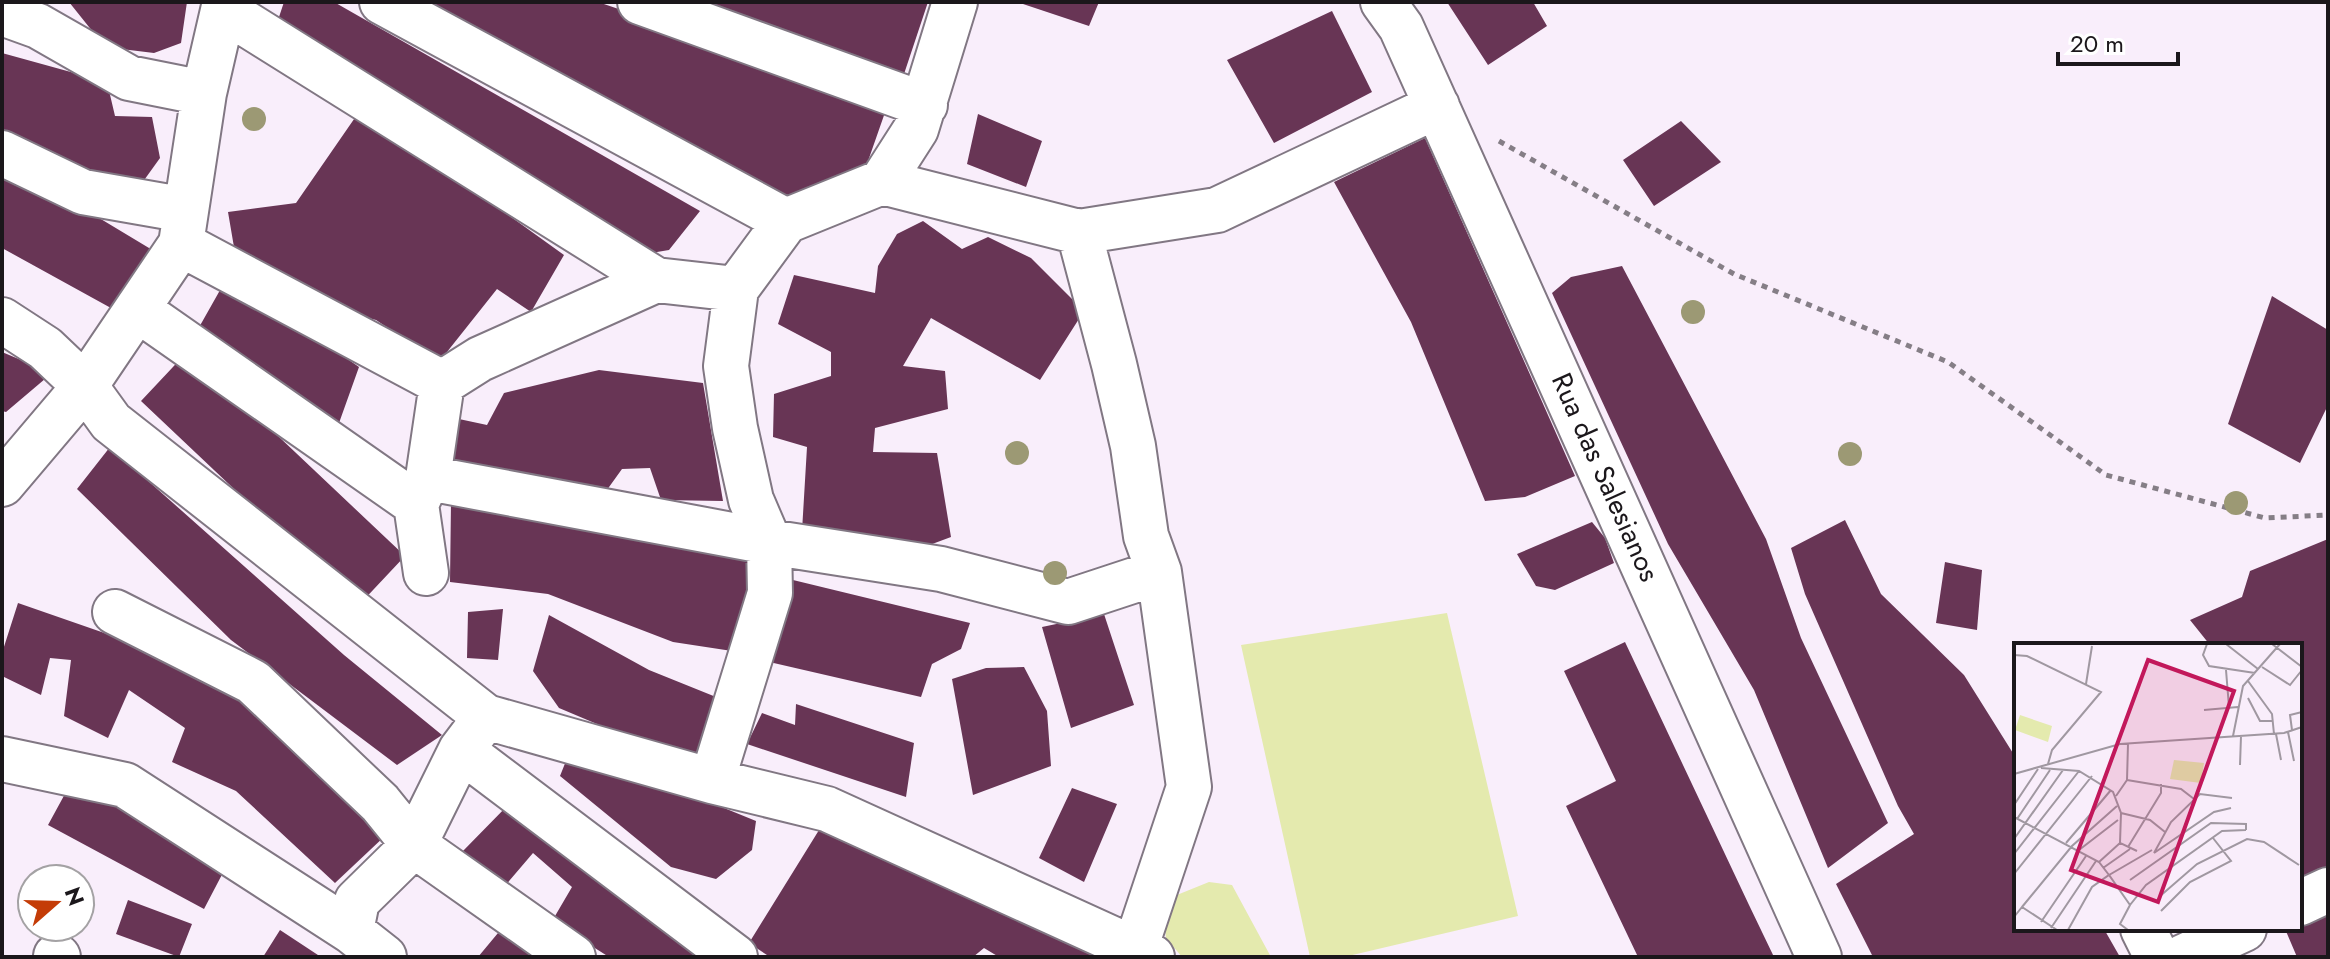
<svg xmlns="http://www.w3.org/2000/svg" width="2330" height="959" viewBox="0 0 2330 959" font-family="Jost,sans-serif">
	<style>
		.green { fill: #e4eaae }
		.building { fill: #683555 }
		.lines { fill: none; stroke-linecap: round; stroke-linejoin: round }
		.minor-casing { stroke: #817783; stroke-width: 48 }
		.path { stroke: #857e86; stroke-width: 5; stroke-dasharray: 6 6; stroke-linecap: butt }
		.minor { stroke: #fff; stroke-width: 44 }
		.tree { fill: #9c9974 }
		.labels { text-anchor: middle; stroke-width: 8; stroke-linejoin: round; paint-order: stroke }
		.street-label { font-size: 28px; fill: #1b171b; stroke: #fff }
		.inset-road { fill: none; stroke: #a098a1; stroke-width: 2 }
		.view { fill: #c2185b; fill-opacity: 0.15; stroke: #c2185b; stroke-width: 4 }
		.inset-edge { fill: none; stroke: #1b171b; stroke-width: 4 }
	</style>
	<rect width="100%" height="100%" fill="#f9eefb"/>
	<path class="green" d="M 1447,613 L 1518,916 L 1344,957 L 1310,957 L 1241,645 Z
		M 1209,882 L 1232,885 L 1271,957 L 1182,957 L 1166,938 L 1162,901 Z"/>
	<path class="building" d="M 69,2 L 187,2 L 181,43 L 154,53 L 105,47 Z
		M 284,2 L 334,2 L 700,211 L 669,250 L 645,254 L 277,23 Z
		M 386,2 L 598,2 L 889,101 L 860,184 L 781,215 Z
		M 679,2 L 928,2 L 903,77 Z
		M 1017,2 L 1099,2 L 1089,26 Z
		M 1447,2 L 1533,2 L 1547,26 L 1488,65 Z
		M 1332,11 L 1372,92 L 1274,143 L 1227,60 Z
		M 2,53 L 107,82 L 115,116 L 152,117 L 160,158 L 137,190 L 2,139 Z
		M 361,109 L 564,255 L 531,312 L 497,289 L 439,362 L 376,320 L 314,304 L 235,253 L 228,212 L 296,203 Z
		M 978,114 L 1042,141 L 1026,187 L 967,164 Z
		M 1681,121 L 1721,162 L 1654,206 L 1623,160 Z
		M 1425,138 L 1575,476 L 1525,497 L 1485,501 L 1411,322 L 1334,182 Z
		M 2,169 L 26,174 L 154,251 L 120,313 L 2,248 Z
		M 923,221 L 962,249 L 988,237 L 1031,258 L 1084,311 L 1040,380 L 931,318 L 903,366 L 945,371 L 948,409 L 875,428 L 873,452 L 937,453 L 951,537 L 908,553 L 802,531 L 807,447 L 773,437 L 774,394 L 831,376 L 831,352 L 778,324 L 794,275 L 875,293 L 878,266 L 897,234 Z
		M 1622,266 L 1766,539 L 1801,638 L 1888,823 L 1828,868 L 1754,690 L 1668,544 L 1552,293 L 1571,277 Z
		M 228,276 L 359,367 L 334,437 L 193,338 Z
		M 2272,296 L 2328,330 L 2328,405 L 2300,463 L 2228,424 Z
		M 188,351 L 405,556 L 358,606 L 141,401 Z
		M 2,352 L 52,373 L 6,412 L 2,411 Z
		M 599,370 L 703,383 L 723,501 L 661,500 L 650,468 L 622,469 L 604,494 L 445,468 L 459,419 L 487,425 L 504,393 Z
		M 110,447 L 344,655 L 442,735 L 397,765 L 231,640 L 77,489 Z
		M 451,502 L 658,534 L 758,565 L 732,651 L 673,642 L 548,594 L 450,582 Z
		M 1845,520 L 1881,594 L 1964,675 L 2016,758 L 2016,929 L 2104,929 L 2120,957 L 1873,957 L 1836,884 L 1914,834 L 1898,806 L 1805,594 L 1791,548 Z
		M 1592,522 L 1605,538 L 1614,563 L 1555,590 L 1536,586 L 1517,554 Z
		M 2328,539 L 2328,873 L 2300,886 L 2300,645 L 2210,645 L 2190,620 L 2242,597 L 2250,571 Z
		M 1945,562 L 1982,570 L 1977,630 L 1936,623 Z
		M 793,580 L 970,623 L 961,649 L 932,664 L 921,697 L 765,661 Z
		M 18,603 L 113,636 L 238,691 L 386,835 L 335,883 L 236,791 L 172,762 L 185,728 L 129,690 L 108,738 L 64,716 L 71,660 L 50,658 L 41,695 L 2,676 L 2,653 Z
		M 503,609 L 498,660 L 467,658 L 468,612 Z
		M 1104,614 L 1134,705 L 1071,728 L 1042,627 Z
		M 549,615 L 649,670 L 716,697 L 697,753 L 623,735 L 559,708 L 533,671 Z
		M 1625,642 L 1749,905 L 1774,957 L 1638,957 L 1566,806 L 1616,781 L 1564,671 Z
		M 1024,667 L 1047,711 L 1051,766 L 973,795 L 952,679 L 986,668 Z
		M 796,704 L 914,743 L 906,797 L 747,744 L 762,713 L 795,725 Z
		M 572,746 L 756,821 L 752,850 L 716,879 L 671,867 L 560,776 Z
		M 72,781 L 227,865 L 204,909 L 48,825 Z
		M 1072,788 L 1117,804 L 1084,882 L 1039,858 Z
		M 512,801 L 723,957 L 609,957 L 587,943 L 548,928 L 572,887 L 533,853 L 504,887 L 462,852 Z
		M 824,822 L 1095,957 L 999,957 L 984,948 L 973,957 L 770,957 L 749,943 Z
		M 80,887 L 89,889 L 81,921 L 80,921 Z
		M 128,900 L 192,924 L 179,957 L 116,934 Z
		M 2328,905 L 2328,957 L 2297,957 L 2285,929 L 2300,929 L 2300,919 Z
		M 280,930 L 321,957 L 263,957 Z
		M 498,933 L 536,957 L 478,957 Z"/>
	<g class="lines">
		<g class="minor-casing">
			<path id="minor" d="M 225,2 L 204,93 L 181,244 L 85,386 L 111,422 L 486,717
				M 382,2 L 786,221
				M 640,2 L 925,105
				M 1383,2 L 1401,27 L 1819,957
				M 224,10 L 656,280
				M 2,13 L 38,26 L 129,78 L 204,93
				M 2,153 L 83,192 L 186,210
				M 882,182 L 1079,232 L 1217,210 L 1437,106
				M 1079,232 L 1114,364 L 1133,446 L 1146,536 L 1159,572 L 1189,787 L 1135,949
				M 181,244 L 442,383
				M 137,309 L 416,504
				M 2,320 L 45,348 L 85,386 L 2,484
				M 428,478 L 769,542 L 941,569 L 1068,602 L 1159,572
				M 426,573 L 416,504 L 428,478 L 442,383 L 480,359 L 656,280 L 736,289 L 786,221 L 882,182 L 916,129 L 955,2
				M 115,612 L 253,682 L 380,803 L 414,845 L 573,957
				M 461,750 L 735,957
				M 2,759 L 125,785 L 351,931 L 384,957
				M 712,781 L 770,593 L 769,542 L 751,500 L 735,428 L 726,366 L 736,289
				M 2300,903 L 2328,890
				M 2143,929 L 2157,957
				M 351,931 L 357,901 L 414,845 L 461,750 L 486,717 L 712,781 L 827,809 L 1152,957
				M 56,956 L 58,957
				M 2183,957 L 2244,929"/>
		</g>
		<path class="path" d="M 1499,141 L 1734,274 L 1948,362 L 2106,475 L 2265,518 L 2328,515"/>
		<use href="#minor" class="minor"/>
	</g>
	<g class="tree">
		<circle cx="254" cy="119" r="12"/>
		<circle cx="1693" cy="312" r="12"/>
		<circle cx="1017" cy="453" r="12"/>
		<circle cx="1850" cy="454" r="12"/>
		<circle cx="2236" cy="503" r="12"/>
		<circle cx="1055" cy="573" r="12"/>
	</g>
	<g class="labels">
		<g class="street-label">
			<text transform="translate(1606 477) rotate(66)" y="10">Rua das Salesianos</text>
		</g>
	</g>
	<g transform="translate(2014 643)">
		<rect width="288" height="288" fill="#f9eefb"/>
		<path d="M 6,72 L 38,83 L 34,99 L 1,87 ZM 160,117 L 190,120 L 187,140 L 156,136 Z" fill="#e4eaae"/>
		<path class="inset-road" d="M 193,1 L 189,12 L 195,23 L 241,30M 212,1 L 244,26M 258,1 L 288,24M 0,12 L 13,13 L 87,49 L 38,107 L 34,121M 248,24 L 276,42 L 288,27M 212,27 L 215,64M 234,38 L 258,71 L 260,91M 72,41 L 78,3M 234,55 L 246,78 L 259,78M 190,67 L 224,64M 278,87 L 276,72 L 288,69M 274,89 L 280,118M 262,91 L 267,117M 219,93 L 229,43 L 266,1M 226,122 L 227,93M 27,125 L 65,128 L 99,149 L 107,170 L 106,200 L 123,208M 0,131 L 106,101 L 270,90 L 288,84M 113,137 L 167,146 L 180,156M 102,153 L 113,137 L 114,101M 0,162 L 24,126M 107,170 L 136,177 L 151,189M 0,174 L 85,219 L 95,232 L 138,207M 3,176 L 36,127M 0,196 L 49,127M 52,200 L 97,147M 114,204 L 147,150 L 147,141M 65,207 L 104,177M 140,210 L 157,179 L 186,151 L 218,155M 140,210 L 200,169 L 217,165M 0,211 L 65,128M 85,219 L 106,200M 89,225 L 116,206M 0,231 L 78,133M 116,237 L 197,180 L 232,181 L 232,187M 145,254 L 183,221 L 233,196 L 250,199 L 285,222M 116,262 L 132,242 L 208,188 L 232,187M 8,264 L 58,203 L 103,163M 147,268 L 176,239 L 217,218 L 199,195M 0,274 L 8,264 L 43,287M 27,279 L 72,213M 37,285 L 82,218M 54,287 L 78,244 L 95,232 L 116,262 L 106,281 L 114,287"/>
		<path class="view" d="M 134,17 L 220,48 L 144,259 L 57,227 Z"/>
		<rect width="288" height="288" class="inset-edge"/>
	</g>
	<rect width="2330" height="959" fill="none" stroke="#1b171b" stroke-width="8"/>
	<g transform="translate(56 903) rotate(70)"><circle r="38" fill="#ffffff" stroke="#a4a2a4" stroke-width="2"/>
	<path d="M0-6L14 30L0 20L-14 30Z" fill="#c43c07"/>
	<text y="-12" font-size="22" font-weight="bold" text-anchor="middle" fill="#1b171b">N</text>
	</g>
	<path d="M2058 52v12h120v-12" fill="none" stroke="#1b171b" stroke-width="4"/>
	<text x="2070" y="52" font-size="24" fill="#1b171b" stroke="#ffffff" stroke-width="6" paint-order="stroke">20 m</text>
</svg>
